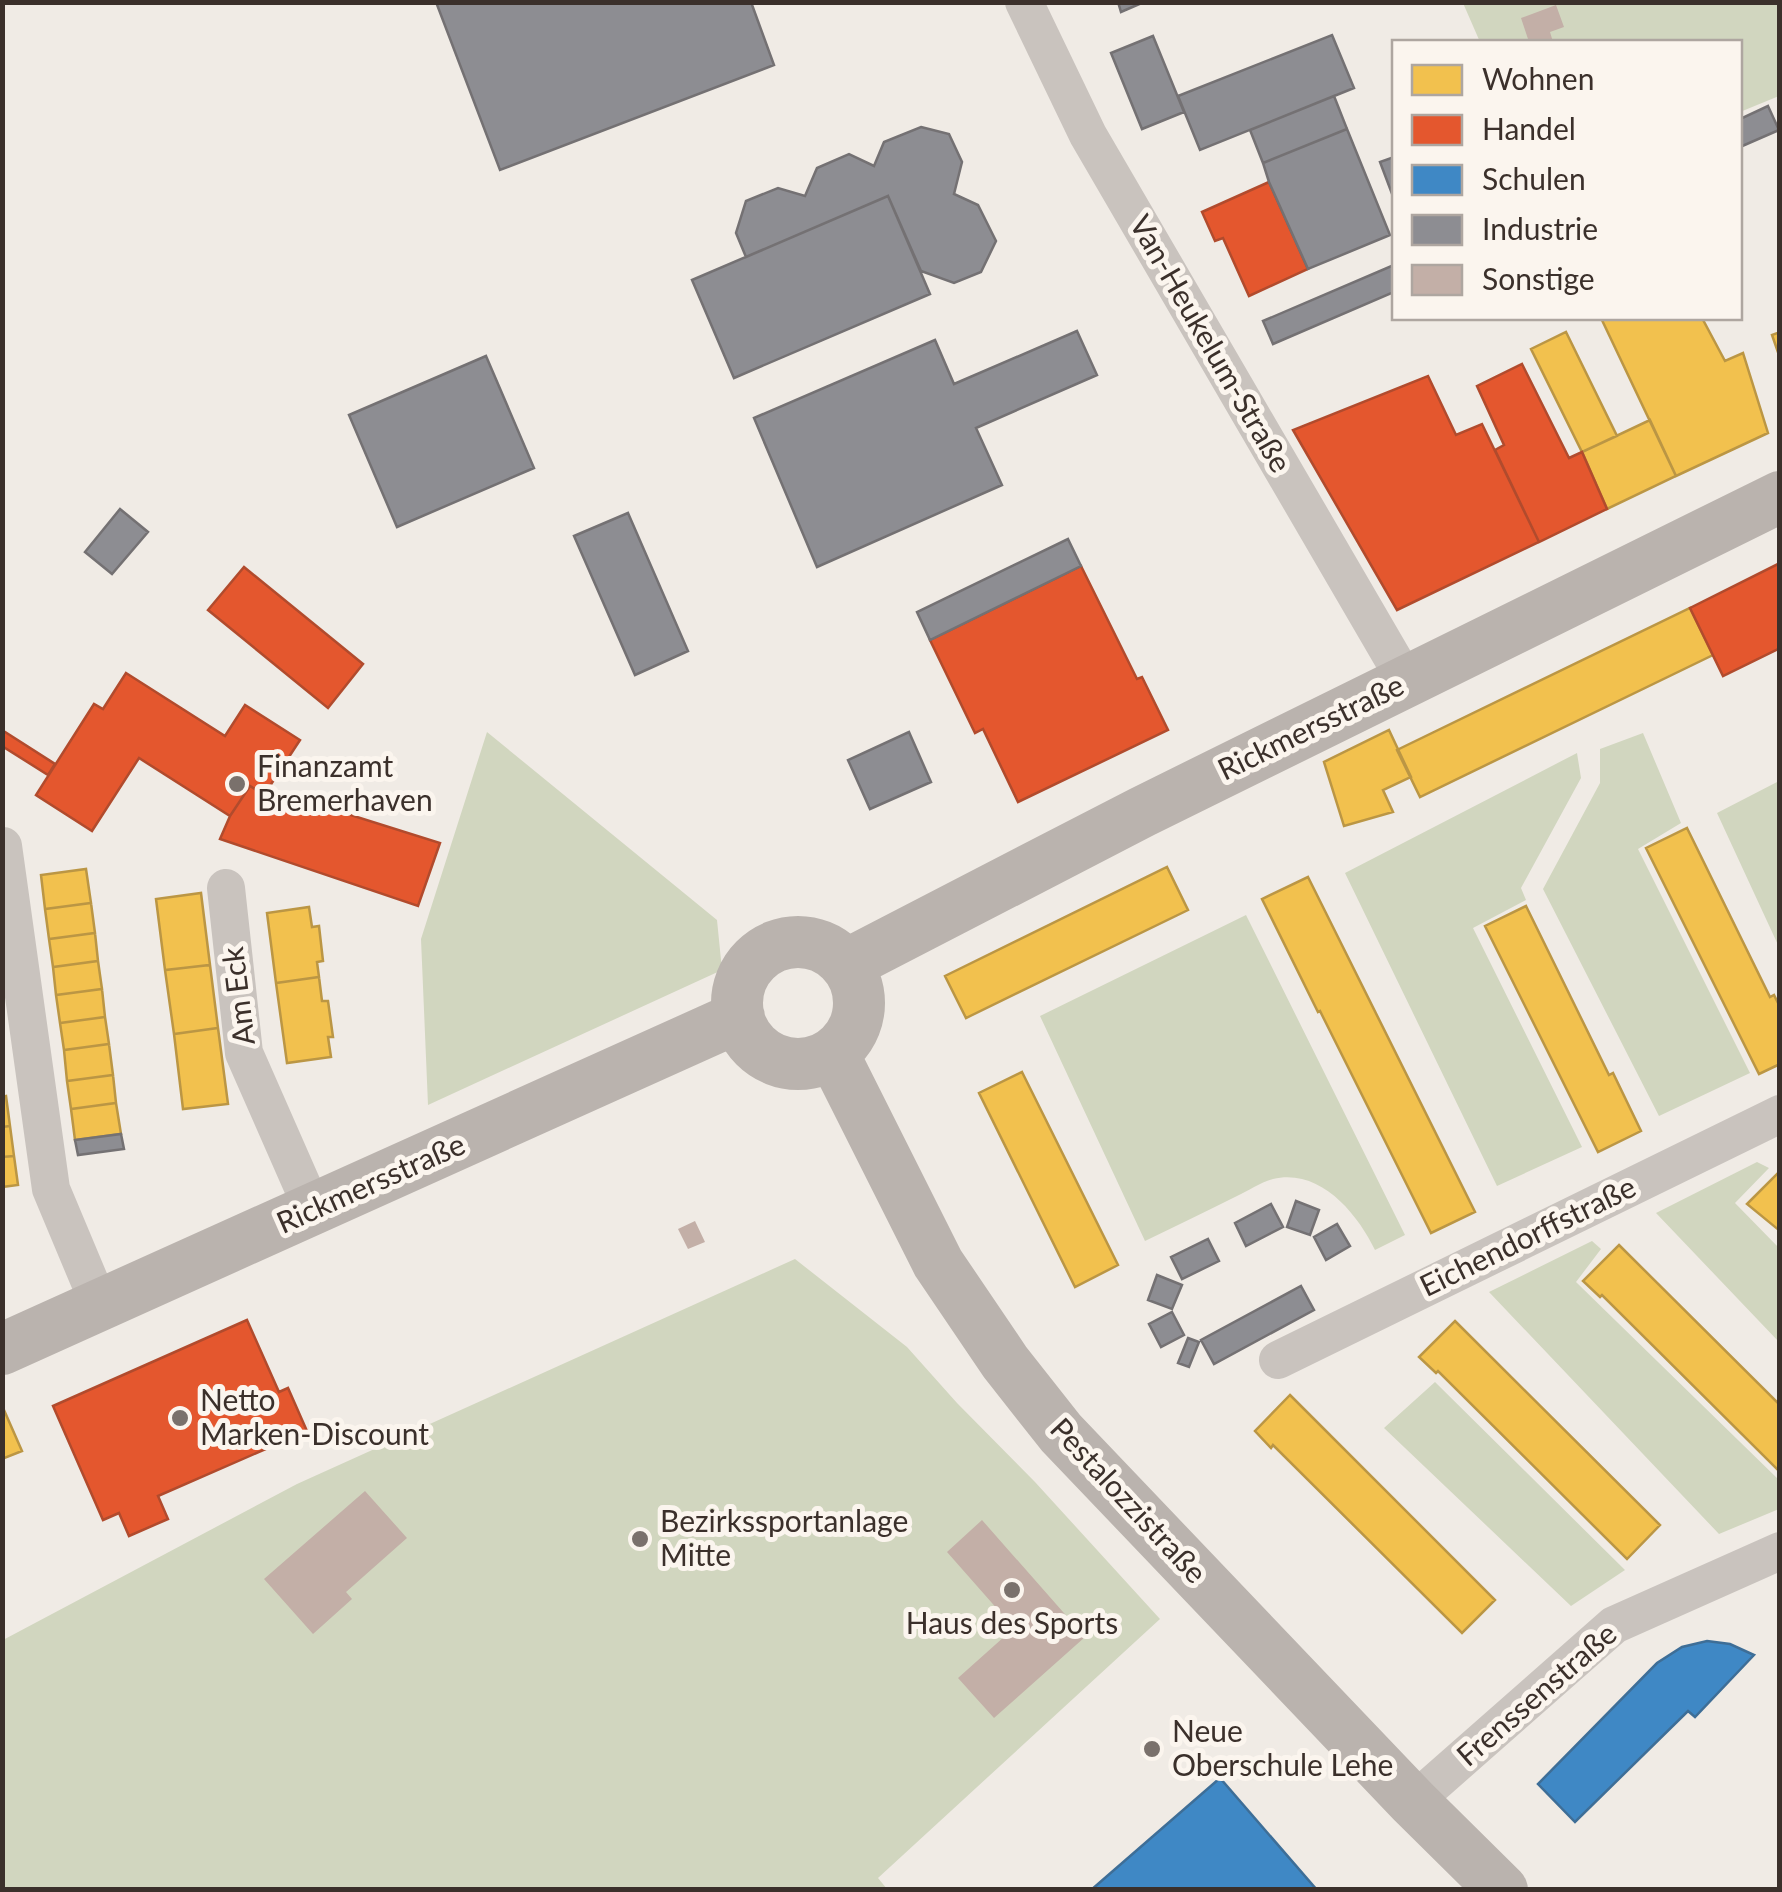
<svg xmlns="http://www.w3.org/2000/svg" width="1782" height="1892" viewBox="0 0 1782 1892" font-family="Lato,sans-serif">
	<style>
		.green { fill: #d1d6bf }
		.homes { fill: #f2c14e; stroke: #bb9644; stroke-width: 2.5 }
		.shops { fill: #e4572e; stroke: #b14b2d; stroke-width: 2.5 }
		.schools { fill: #3f88c5; stroke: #3e6e97; stroke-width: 2.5 }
		.industry { fill: #8d8d92; stroke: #747173; stroke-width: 2.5 }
		.building { fill: #c3afa7 }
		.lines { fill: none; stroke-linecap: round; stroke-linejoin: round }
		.street { stroke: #c9c3be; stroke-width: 38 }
		.secondary { stroke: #bab3ae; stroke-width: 52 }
		.poi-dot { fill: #7a716c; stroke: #fbf5ee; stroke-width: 4 }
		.labels { text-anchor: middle; stroke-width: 10; stroke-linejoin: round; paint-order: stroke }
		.street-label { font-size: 30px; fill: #3b302b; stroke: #fbf5ee }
		.poi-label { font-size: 30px; fill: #3b302b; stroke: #fbf5ee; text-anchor: start }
	</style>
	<rect width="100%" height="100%" fill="#f0ebe5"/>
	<path class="green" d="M 1463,3 L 1779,3 L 1779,96 L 1740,112 L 1740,42 L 1480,42 Z
		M 487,732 L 717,920 L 722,970 L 428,1105 L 421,939 Z
		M 1643,733 L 1681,823 L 1638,849 L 1750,1073 L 1659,1116 L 1543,889 L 1600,783 L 1600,749 Z
		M 1577,753 L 1581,778 L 1521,888 L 1526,900 L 1473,928 L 1582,1147 L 1497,1186 L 1345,873 Z
		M 1779,781 L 1779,947 L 1717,813 Z
		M 1246,915 L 1405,1235 L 1375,1250 C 1357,1213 1320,1168 1273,1179 C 1261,1182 1248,1191 1237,1196 C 1207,1211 1176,1226 1145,1241 L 1040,1016 Z
		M 1757,1162 L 1769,1168 L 1735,1203 L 1779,1248 L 1779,1342 L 1656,1213 Z
		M 1592,1241 L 1601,1249 L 1576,1282 L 1779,1480 L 1779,1509 L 1719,1534 L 1489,1292 Z
		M 795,1259 L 907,1347 L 957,1403 L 1035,1482 L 1160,1619 L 878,1878 L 887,1889 L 3,1890 L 3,1640 L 297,1484 Z
		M 1435,1382 L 1625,1570 L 1571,1606 L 1384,1428 Z"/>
	<path class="homes" d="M 1601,318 L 1702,318 L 1725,361 L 1743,353 L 1768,433 L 1676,476 Z
		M 1566,332 L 1617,436 L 1582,452 L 1531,349 Z
		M 1780,332 L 1780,358 L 1772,335 Z
		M 1650,420 L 1676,476 L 1607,509 L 1582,452 Z
		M 1690,608 L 1713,655 L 1420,797 L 1397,750 Z
		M 1389,730 L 1411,777 L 1383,790 L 1393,812 L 1344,826 L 1324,762 Z
		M 1687,828 L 1770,997 L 1774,995 L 1780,1007 L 1780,1064 L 1759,1074 L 1646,848 Z
		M 1167,867 L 1188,910 L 966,1018 L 945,976 Z
		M 86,869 L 91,903 L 45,909 L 41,875 Z
		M 1308,877 L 1475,1212 L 1431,1233 L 1320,1011 L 1318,1012 L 1262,899 Z
		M 201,893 L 210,965 L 165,970 L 156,899 Z
		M 91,903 L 95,933 L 49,939 L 45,909 Z
		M 1526,906 L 1609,1075 L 1613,1073 L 1641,1131 L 1598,1152 L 1485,926 Z
		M 309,907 L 312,927 L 319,926 L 323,961 L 317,962 L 319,977 L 276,983 L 267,913 Z
		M 95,933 L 98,961 L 53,967 L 49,939 Z
		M 98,961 L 102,989 L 56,995 L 53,967 Z
		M 210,965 L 218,1028 L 174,1034 L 165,970 Z
		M 319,977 L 322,1001 L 328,1001 L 333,1037 L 328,1037 L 331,1057 L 287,1063 L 276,983 Z
		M 102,989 L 105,1017 L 60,1023 L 56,995 Z
		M 105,1017 L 109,1044 L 64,1050 L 60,1023 Z
		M 218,1028 L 228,1104 L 183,1109 L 174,1034 Z
		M 109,1044 L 113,1075 L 67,1081 L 64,1050 Z
		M 1022,1072 L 1118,1265 L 1075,1287 L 979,1093 Z
		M 113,1075 L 116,1103 L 71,1109 L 67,1081 Z
		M 6,1096 L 10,1126 L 2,1127 L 2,1097 Z
		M 116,1103 L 121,1134 L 75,1140 L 71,1109 Z
		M 10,1126 L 14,1156 L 2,1157 L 2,1127 Z
		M 14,1156 L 18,1185 L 2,1187 L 2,1157 Z
		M 1780,1171 L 1780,1231 L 1747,1204 Z
		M 1619,1245 L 1780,1405 L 1780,1472 L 1602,1295 L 1600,1297 L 1583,1281 Z
		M 1455,1321 L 1660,1525 L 1627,1559 L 1438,1371 L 1436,1373 L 1419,1357 Z
		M 1290,1395 L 1495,1600 L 1462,1633 L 1273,1445 L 1271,1448 L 1255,1431 Z
		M 4,1410 L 22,1451 L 2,1459 L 2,1411 Z"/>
	<path class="shops" d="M 1269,182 L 1308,269 L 1249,296 L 1223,238 L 1215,241 L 1202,212 Z
		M 1522,364 L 1569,458 L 1582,452 L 1607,509 L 1539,542 L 1495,450 L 1504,445 L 1477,386 Z
		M 1428,376 L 1456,435 L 1482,424 L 1539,542 L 1397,610 L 1293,430 Z
		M 1780,563 L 1780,648 L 1723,676 L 1690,608 Z
		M 1081,566 L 1137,679 L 1142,677 L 1168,730 L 1018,802 L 983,729 L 975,733 L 930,640 Z
		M 244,567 L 363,664 L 328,708 L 208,610 Z
		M 126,673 L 225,736 L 245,705 L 300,740 L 264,795 L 250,786 L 230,816 L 139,758 L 92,831 L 36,795 L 94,704 L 103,709 Z
		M 2,730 L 55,764 L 48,775 L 2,746 Z
		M 250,786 L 264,795 L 281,801 L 284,794 L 440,843 L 418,906 L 220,839 L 230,816 Z
		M 247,1320 L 279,1392 L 288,1388 L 307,1431 L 158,1496 L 168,1519 L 129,1536 L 119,1513 L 103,1520 L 53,1406 Z"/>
	<path class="schools" d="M 1707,1641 L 1730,1644 L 1754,1655 L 1695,1717 L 1688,1711 L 1575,1822 L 1538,1784 L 1657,1663 L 1682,1647 Z
		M 1220,1778 L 1317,1890 L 1091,1890 Z"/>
	<path class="industry" d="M 436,2 L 751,2 L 774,65 L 500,170 Z
		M 1118,2 L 1144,2 L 1121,12 Z
		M 1332,35 L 1354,88 L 1200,150 L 1178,96 Z
		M 1153,36 L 1184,112 L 1142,129 L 1111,53 Z
		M 1334,96 L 1347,129 L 1263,163 L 1250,130 Z
		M 1768,106 L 1779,130 L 1740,147 L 1740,119 Z
		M 921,127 L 949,134 L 962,162 L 954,194 L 978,205 L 996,241 L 981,272 L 954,283 L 921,271 L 888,196 L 746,257 L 736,233 L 746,201 L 778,188 L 805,196 L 817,168 L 849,154 L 874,166 L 884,142 Z
		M 1347,129 L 1390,235 L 1308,269 L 1269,182 L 1263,163 Z
		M 1394,157 L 1394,199 L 1380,162 Z
		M 888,196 L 930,294 L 734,378 L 692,280 Z
		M 1394,265 L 1394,292 L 1273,344 L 1263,321 Z
		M 1077,331 L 1097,375 L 976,428 L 1002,485 L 817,567 L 754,418 L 935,340 L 954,384 Z
		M 486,356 L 534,468 L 397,527 L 349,415 Z
		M 120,509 L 148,532 L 112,574 L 85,552 Z
		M 628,513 L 688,651 L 635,675 L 574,536 Z
		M 1068,539 L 1081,566 L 930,640 L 917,612 Z
		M 909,732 L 931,782 L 870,809 L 848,760 Z
		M 121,1134 L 124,1149 L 78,1155 L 75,1140 Z
		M 1296,1201 L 1319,1210 L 1310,1235 L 1287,1227 Z
		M 1271,1204 L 1283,1227 L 1246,1246 L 1235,1223 Z
		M 1337,1224 L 1350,1246 L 1326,1260 L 1314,1237 Z
		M 1208,1239 L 1219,1261 L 1182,1279 L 1171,1257 Z
		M 1157,1275 L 1182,1285 L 1172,1309 L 1148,1300 Z
		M 1301,1286 L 1314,1310 L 1214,1364 L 1201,1340 Z
		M 1172,1312 L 1184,1335 L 1161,1347 L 1149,1324 Z
		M 1188,1338 L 1199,1342 L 1189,1367 L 1178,1363 Z"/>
	<path class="building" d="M 1556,5 L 1564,27 L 1550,32 L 1553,42 L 1529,42 L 1521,18 Z
		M 695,1221 L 705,1242 L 688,1249 L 678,1229 Z
		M 365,1491 L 407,1538 L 346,1592 L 352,1599 L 313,1634 L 264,1579 Z
		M 982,1520 L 1085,1637 L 994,1718 L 958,1678 L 1014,1628 L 947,1552 Z"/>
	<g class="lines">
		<path class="street" d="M 1024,2 L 1088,135 L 1406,681
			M 3,846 L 51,1189 L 100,1306
			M 226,888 L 244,1053 L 313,1210
			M 1278,1360 L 1780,1114
			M 1413,1802 L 1614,1625 L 1780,1551"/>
		<path class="secondary" d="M737 1003a61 61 0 1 1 122 0a61 61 0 1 1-122 0Z
			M 846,965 L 1142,812 L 1780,497
			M 833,1054 L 938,1263 L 1005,1362 L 1061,1433 L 1413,1802 L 1502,1890
			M 2,1349 L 739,1017"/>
	</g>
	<g class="poi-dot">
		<circle cx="237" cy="784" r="10"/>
		<circle cx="180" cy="1418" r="10"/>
		<circle cx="640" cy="1539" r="10"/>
		<circle cx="1012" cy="1590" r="10"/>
		<circle cx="1152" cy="1749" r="10"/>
	</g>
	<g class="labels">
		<g class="street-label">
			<text transform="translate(1210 344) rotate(60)" y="10">Van-Heukelum-Straße</text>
			<text transform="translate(1311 728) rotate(-26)" y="10">Rickmersstraße</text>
			<text transform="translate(239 996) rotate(-97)" y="10">Am Eck</text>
			<text transform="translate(371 1184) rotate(-24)" y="10">Rickmersstraße</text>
			<text transform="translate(1528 1237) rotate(-26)" y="10">Eichendorffstraße</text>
			<text transform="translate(1128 1501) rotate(47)" y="10">Pestalozzistraße</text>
			<text transform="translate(1537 1695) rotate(-41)" y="10">Frenssenstraße</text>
		</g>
		<g class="poi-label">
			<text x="257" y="777">Finanzamt<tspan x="257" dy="34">Bremerhaven</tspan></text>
			<text x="200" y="1411">Netto<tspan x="200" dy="34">Marken-Discount</tspan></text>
			<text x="660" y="1532">Bezirkssportanlage<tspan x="660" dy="34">Mitte</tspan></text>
			<text x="1012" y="1634" text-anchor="middle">Haus des Sports</text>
			<text x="1172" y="1742">Neue<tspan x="1172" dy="34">Oberschule Lehe</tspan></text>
		</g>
	</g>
	<rect width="1782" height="1892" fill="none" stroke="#3b302b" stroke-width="10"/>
	<rect x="1392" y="40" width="350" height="280" fill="#fbf5ee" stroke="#aea6a0" stroke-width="2.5"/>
	<rect x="1412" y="65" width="50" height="30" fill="#f2c14e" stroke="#aea6a0" stroke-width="2.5"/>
	<text x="1482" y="90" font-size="30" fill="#3b302b">Wohnen</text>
	<rect x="1412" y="115" width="50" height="30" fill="#e4572e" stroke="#aea6a0" stroke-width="2.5"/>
	<text x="1482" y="140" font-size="30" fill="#3b302b">Handel</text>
	<rect x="1412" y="165" width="50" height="30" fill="#3f88c5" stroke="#aea6a0" stroke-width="2.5"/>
	<text x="1482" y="190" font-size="30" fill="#3b302b">Schulen</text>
	<rect x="1412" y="215" width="50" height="30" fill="#8d8d92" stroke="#aea6a0" stroke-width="2.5"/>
	<text x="1482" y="240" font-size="30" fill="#3b302b">Industrie</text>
	<rect x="1412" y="265" width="50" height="30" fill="#c3afa7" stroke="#aea6a0" stroke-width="2.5"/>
	<text x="1482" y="290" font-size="30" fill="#3b302b">Sonstige</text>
</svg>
